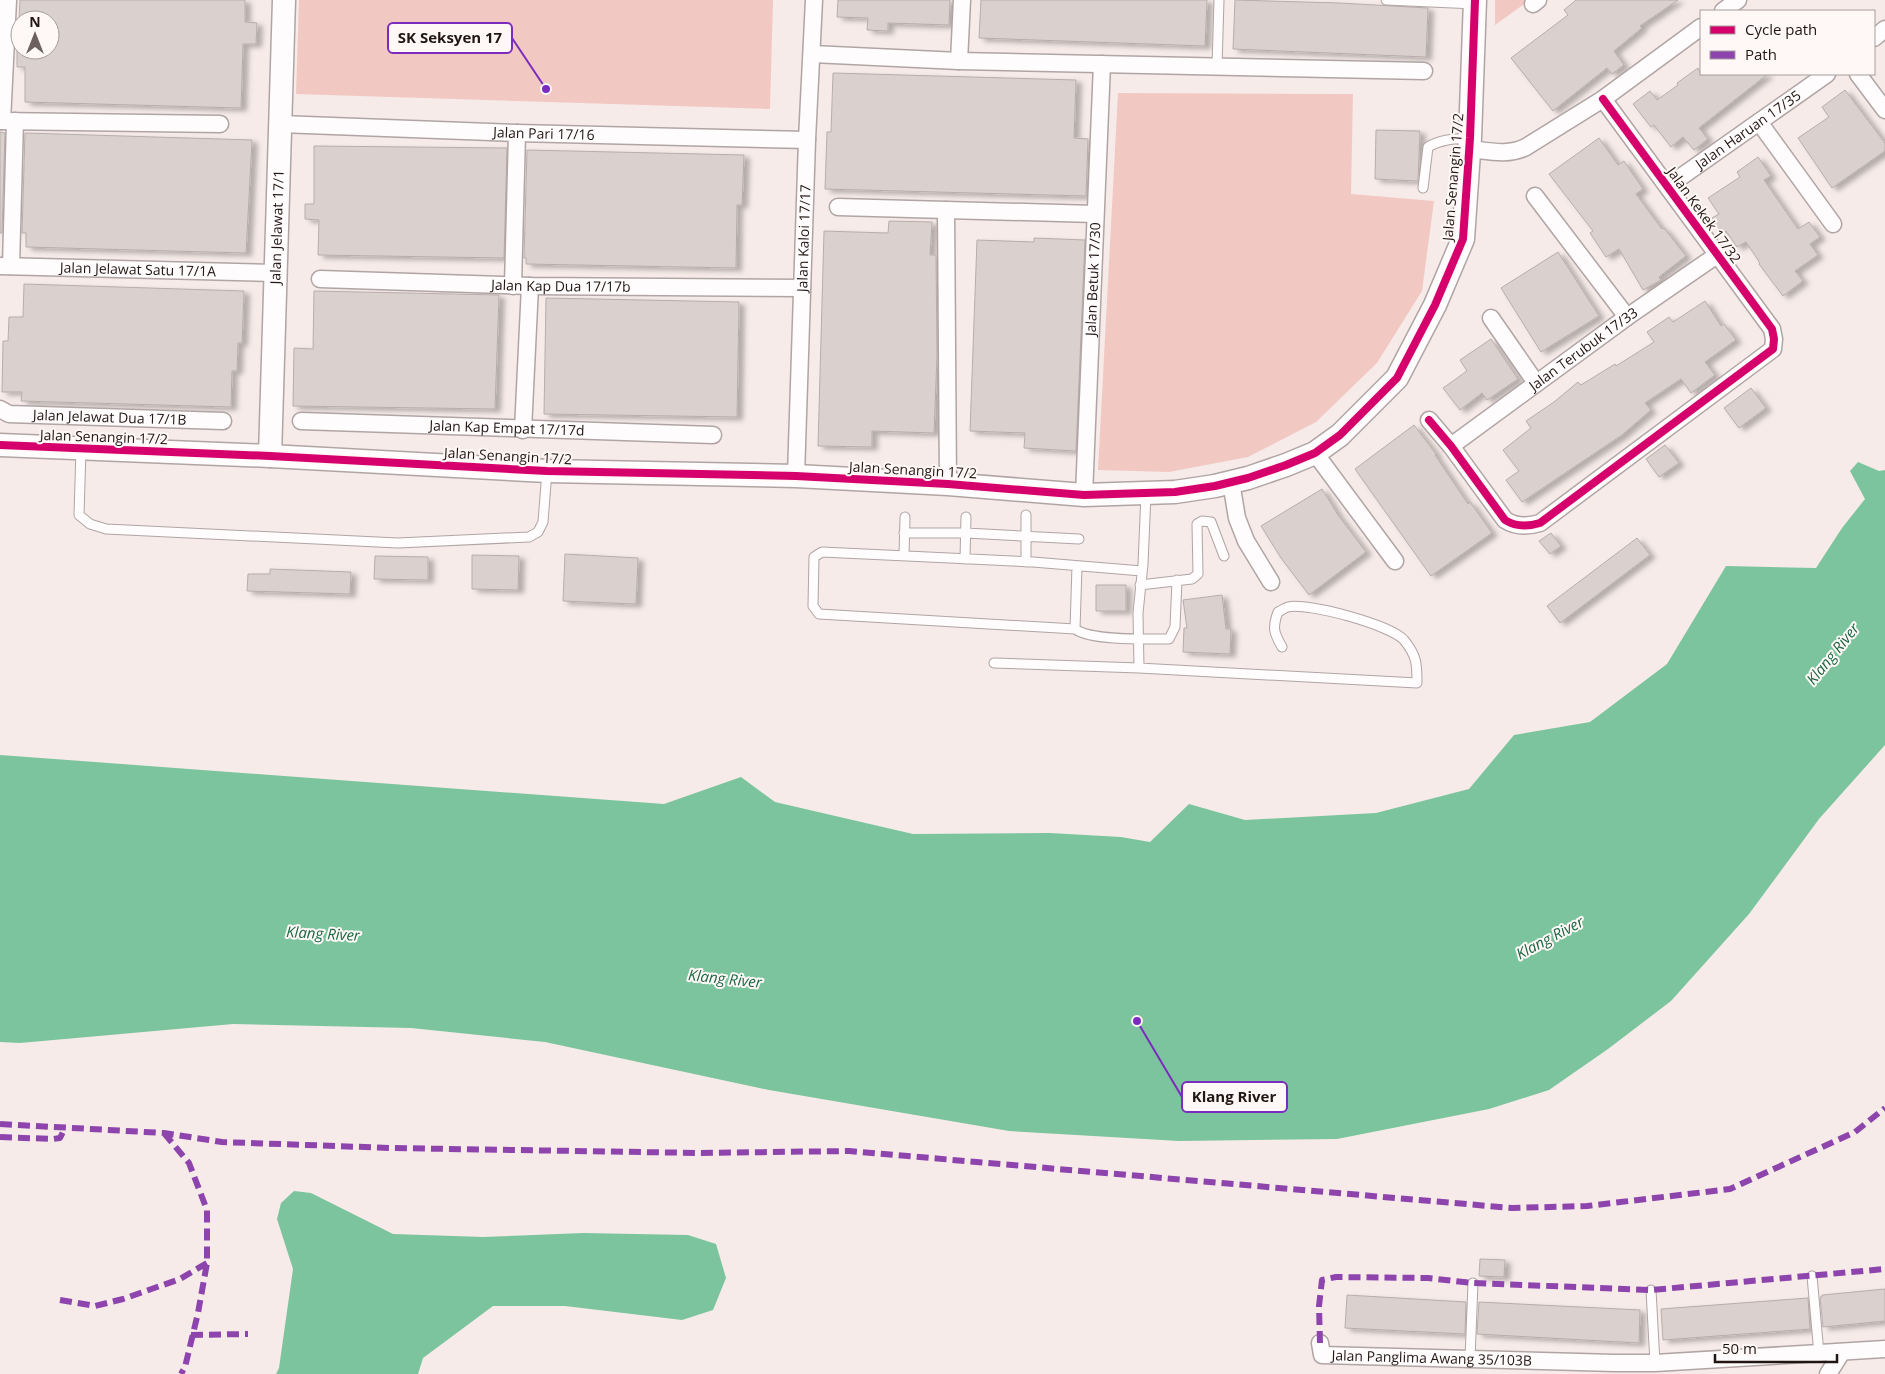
<svg xmlns="http://www.w3.org/2000/svg" width="1885" height="1374" viewBox="0 0 1885 1374" font-family="'Open Sans',sans-serif">
	<style>
		.green { fill: #f2c8c3 }
		.water { fill: #7cc49d }
		.building { fill: #dad0ce; stroke: #b8adac; filter: url(#shadow) }
		.lines { fill: none; stroke-linecap: round; stroke-linejoin: round }
		.lane-casing { stroke: #b0a5a4; stroke-width: 11 }
		.street-casing { stroke: #b0a5a4; stroke-width: 19 }
		.secondary-casing { stroke: #b0a5a4; stroke-width: 25 }
		.lane { stroke: #fefcfc; stroke-width: 9 }
		.street { stroke: #fefcfc; stroke-width: 16 }
		.secondary { stroke: #fefcfc; stroke-width: 22 }
		.quiet { stroke: #8e44ad; stroke-width: 6; stroke-dasharray: 12 6; stroke-linecap: butt }
		.cycleway-casing { stroke: #fff8f7; stroke-width: 11 }
		.cycleway { stroke: #d6006c; stroke-width: 8 }
		.labels { text-anchor: middle; stroke-width: 4; stroke-linejoin: round; paint-order: stroke }
		.street-label { font-size: 14px; fill: #211614; stroke: #fff8f7 }
		.water-label { font-size: 15px; font-style: italic; fill: #1a6642; stroke: #fff8f7 }
		.leader { fill: none; stroke: #7b2cbf; stroke-width: 2 }
		.callout-dot { fill: #7b2cbf; stroke: #fff8f7; stroke-width: 2 }
		.callout { fill: #fff8f7; stroke: #7b2cbf; stroke-width: 2 }
		.callout-label { font-size: 15px; text-anchor: middle; font-weight: bold; fill: #211614 }
	</style>
	<defs>
		<filter id="shadow"><feDropShadow dx="5.5" dy="3" stdDeviation="2.5" flood-color="#0004"/></filter>
	</defs>
	<rect width="100%" height="100%" fill="#f6ebe9"/>
	<path class="green" d="M 299,0 L 773,0 L 770,109 L 296,94 Z
		M 1495,0 L 1530,0 L 1495,25 Z
		M 1118,93 L 1353,94 L 1351,194 L 1434,201 L 1422,291 L 1377,363 L 1316,422 L 1248,457 L 1169,472 L 1098,470 Z"/>
	<path class="water" d="M 1858,462 L 1879,471 L 1885,470 L 1885,745 L 1819,819 L 1749,914 L 1671,1001 L 1608,1049 L 1549,1090 L 1489,1109 L 1337,1139 L 1179,1141 L 1009,1131 L 769,1090 L 545,1042 L 411,1028 L 233,1024 L 20,1043 L 0,1042 L 0,755 L 664,804 L 741,777 L 775,802 L 913,834 L 1050,833 L 1121,837 L 1150,842 L 1189,804 L 1245,820 L 1376,813 L 1469,789 L 1514,735 L 1590,722 L 1667,664 L 1726,566 L 1816,568 L 1842,528 L 1865,499 L 1850,471 Z
		M 294,1191 L 311,1193 L 393,1234 L 483,1237 L 583,1233 L 688,1235 L 716,1244 L 726,1278 L 713,1310 L 682,1320 L 565,1306 L 493,1306 L 423,1358 L 418,1374 L 276,1374 L 279,1368 L 293,1269 L 277,1219 L 281,1203 Z"/>
	<path class="building" d="M 20,0 L 245,0 L 245,22 L 257,23 L 256,44 L 243,44 L 241,108 L 25,102 L 25,67 L 17,67 L 17,50 L 50,50 L 50,20 L 19,20 Z
		M 838,0 L 950,0 L 949,25 L 888,23 L 888,31 L 867,30 L 868,18 L 837,17 Z
		M 981,0 L 1207,0 L 1205,46 L 979,38 Z
		M 1235,0 L 1339,3 L 1428,8 L 1426,57 L 1233,49 Z
		M 1576,0 L 1678,0 L 1640,26 L 1642,28 L 1614,51 L 1624,65 L 1612,74 L 1607,68 L 1553,111 L 1511,58 L 1568,15 L 1564,10 Z
		M 1698,68 L 1701,74 L 1768,74 L 1699,128 L 1708,139 L 1694,150 L 1683,137 L 1671,147 L 1654,125 L 1651,127 L 1633,104 L 1650,91 L 1657,100 L 1678,85 L 1677,83 Z
		M 833,73 L 1076,80 L 1074,138 L 1088,139 L 1086,196 L 825,189 L 827,132 L 831,132 Z
		M 1845,90 L 1885,143 L 1885,151 L 1832,188 L 1798,138 L 1829,117 L 1822,107 Z
		M 1376,130 L 1420,131 L 1418,181 L 1375,179 Z
		M 0,132 L 5,133 L 2,233 L 0,233 Z
		M 25,133 L 252,140 L 246,253 L 26,247 L 26,233 L 22,233 Z
		M 1599,138 L 1618,165 L 1624,161 L 1643,189 L 1636,194 L 1662,229 L 1664,228 L 1686,256 L 1659,277 L 1661,280 L 1643,290 L 1619,249 L 1606,257 L 1590,233 L 1593,231 L 1549,174 Z
		M 314,146 L 507,148 L 504,258 L 318,255 L 319,220 L 305,219 L 305,204 L 314,204 Z
		M 527,150 L 744,155 L 742,205 L 737,205 L 736,268 L 526,264 L 526,258 L 524,258 Z
		M 1758,157 L 1771,176 L 1764,180 L 1798,229 L 1809,222 L 1820,237 L 1810,244 L 1818,255 L 1795,271 L 1803,281 L 1783,296 L 1759,264 L 1760,263 L 1746,242 L 1737,247 L 1726,231 L 1722,234 L 1712,218 L 1719,214 L 1708,198 L 1740,177 L 1737,172 Z
		M 889,221 L 932,222 L 930,255 L 936,255 L 937,356 L 934,433 L 872,431 L 872,447 L 818,446 L 824,231 L 888,233 Z
		M 1034,238 L 1085,240 L 1076,451 L 1024,448 L 1025,433 L 970,431 L 977,240 L 1034,242 Z
		M 1558,252 L 1599,316 L 1541,352 L 1501,288 Z
		M 24,284 L 244,291 L 242,343 L 238,343 L 237,371 L 232,371 L 231,407 L 21,401 L 22,392 L 2,392 L 3,341 L 8,341 L 9,317 L 23,317 Z
		M 314,291 L 499,295 L 495,409 L 293,406 L 294,348 L 313,349 Z
		M 546,298 L 739,302 L 737,417 L 544,414 Z
		M 1705,301 L 1721,326 L 1724,324 L 1736,340 L 1705,362 L 1715,375 L 1691,393 L 1681,379 L 1645,403 L 1651,410 L 1622,435 L 1522,502 L 1506,480 L 1519,471 L 1503,450 L 1531,428 L 1526,421 L 1554,402 L 1578,382 L 1581,385 L 1615,364 L 1616,366 L 1654,342 L 1647,332 L 1669,317 L 1673,322 Z
		M 1491,339 L 1518,379 L 1487,400 L 1482,393 L 1460,410 L 1443,388 L 1467,371 L 1460,360 Z
		M 1751,388 L 1766,408 L 1739,428 L 1724,408 Z
		M 1414,425 L 1436,454 L 1435,455 L 1468,504 L 1470,502 L 1492,533 L 1431,576 L 1355,469 Z
		M 1665,445 L 1679,463 L 1659,477 L 1646,459 Z
		M 1322,489 L 1338,515 L 1366,552 L 1309,595 L 1281,558 L 1261,526 Z
		M 1551,533 L 1561,546 L 1550,554 L 1539,541 Z
		M 1637,538 L 1650,555 L 1560,623 L 1547,606 Z
		M 565,554 L 638,558 L 636,604 L 563,601 Z
		M 472,555 L 519,556 L 518,590 L 472,589 Z
		M 375,556 L 428,557 L 428,580 L 374,579 Z
		M 270,569 L 351,572 L 350,594 L 247,591 L 248,574 L 270,574 Z
		M 1096,585 L 1126,585 L 1126,611 L 1096,611 Z
		M 1222,595 L 1226,629 L 1231,629 L 1230,654 L 1183,652 L 1184,628 L 1187,628 L 1183,600 Z
		M 1480,1259 L 1505,1260 L 1504,1277 L 1479,1276 Z
		M 1885,1289 L 1885,1321 L 1823,1327 L 1820,1297 L 1822,1297 L 1822,1295 Z
		M 1347,1295 L 1466,1302 L 1465,1334 L 1345,1328 Z
		M 1808,1298 L 1810,1329 L 1663,1340 L 1661,1309 Z
		M 1479,1302 L 1640,1310 L 1639,1343 L 1477,1334 Z"/>
	<g class="lines">
		<g class="lane-casing">
			<path id="lane" d="M 1386,0 L 1475,4
				M 1217,67 L 1219,0
				M 1423,188 L 1428,147 C 1441,139 1455,139 1470,138
				M 81,449 L 79,515 L 90,524 L 106,529 L 398,543 L 529,537 L 538,532 L 543,522 L 547,471
				M 1026,515 L 1026,562
				M 904,533 L 966,533 L 1079,539
				M 904,556 L 905,517
				M 965,559 L 966,517
				M 1077,566 L 1075,629 C 1091,641 1148,639 1169,639 L 1175,627 L 1177,580
				M 1140,585 L 1192,579 L 1198,574 L 1197,524 L 1202,521 L 1211,522 L 1224,556
				M 1075,629 L 819,614 L 813,606 L 814,557 L 822,552 L 1033,562 L 1142,571
				M 994,663 L 1139,668 L 1417,683 C 1417,664 1417,656 1404,640 C 1391,625 1307,602 1288,607 C 1284,608 1281,611 1278,612 C 1272,628 1274,633 1282,647
				M 1139,668 L 1138,613 L 1143,564 L 1146,494
				M 1812,1276 L 1819,1354
				M 1651,1290 L 1655,1363
				M 1470,1359 L 1473,1283"/>
		</g>
		<g class="street-casing">
			<g id="street">
				<path d="M 1533,4 L 1538,0"/>
				<path d="M 1723,11 L 1738,0"/>
				<path d="M 1874,38 L 1885,29"/>
				<path d="M 812,54 L 959,61 L 1424,71"/>
				<path d="M 959,61 L 962,0"/>
				<path d="M 1858,74 L 1885,110"/>
				<path d="M 0,121 L 220,124"/>
				<path d="M 2,121 L 8,0"/>
				<path d="M 1759,122 L 1833,224"/>
				<path id="s1" d="M 280,124 L 517,133 L 807,140"/>
				<path d="M 1469,149 C 1489,151 1508,156 1526,147 L 1603,99 L 1701,27"/>
				<path id="s2" d="M 1668,186 L 1827,74"/>
				<path d="M 1535,196 L 1627,317"/>
				<path d="M 838,207 L 1095,214"/>
				<path d="M 946,210 L 948,484"/>
				<path id="s3" d="M 0,266 L 276,273"/>
				<path d="M 11,266 L 15,121"/>
				<path id="s4" d="M 320,279 L 530,286 L 802,288"/>
				<path d="M 513,286 L 517,133"/>
				<path d="M 1491,318 L 1536,383"/>
				<path id="s5" d="M 0,409 L 9,414 L 223,421"/>
				<path d="M 1429,420 L 1451,446 L 1505,520 C 1516,527 1527,527 1540,523 L 1773,349 L 1774,339 L 1772,329 L 1603,99"/>
				<path id="s6" d="M 301,421 L 713,435"/>
				<path d="M 523,430 L 530,286"/>
				<path id="s7" d="M 1451,446 L 1627,317 L 1717,255"/>
				<path d="M 1315,453 L 1395,561"/>
				<path id="s8" d="M 796,476 L 807,140 L 814,0"/>
				<path d="M 1231,482 L 1237,518 L 1246,541 L 1271,582"/>
				<path id="s9" d="M 1084,495 L 1102,64"/>
				<path id="s10" d="M 1320,1343 L 1322,1355 L 1615,1363 L 1655,1363 L 1885,1349"/>
				<path d="M 1828,1374 L 1842,1352"/>
			</g>
		</g>
		<g class="secondary-casing">
			<g id="secondary">
				<path d="M 0,445 L 270,456 L 547,471 L 796,476 L 948,484 L 1084,495 L 1175,492 L 1215,486 L 1248,478 L 1286,465 L 1315,453 L 1340,435 L 1397,378 L 1435,305 L 1463,239 L 1470,138 L 1475,0"/>
				<path id="s11" d="M 270,456 L 284,0"/>
			</g>
		</g>
		<use href="#lane" class="lane"/>
		<use href="#street" class="street"/>
		<use href="#secondary" class="secondary"/>
		<path class="quiet" d="M 0,1124 L 164,1133 L 222,1142 L 391,1148 L 701,1153 L 849,1151 L 1512,1208 L 1587,1206 L 1730,1189 L 1855,1132 L 1885,1108
			M 164,1133 L 189,1163 L 207,1210 L 207,1263 L 198,1313 L 185,1367 L 181,1374
			M 0,1137 L 53,1139 L 60,1138 L 65,1128
			M 60,1300 L 95,1306 L 123,1299 L 180,1279 L 207,1263
			M 191,1335 L 248,1334
			M 1320,1343 L 1319,1306 L 1322,1280 L 1336,1277 L 1428,1278 L 1473,1283 L 1651,1290 L 1885,1269"/>
		<g class="cycleway-casing">
			<path id="cycleway" d="M 1429,420 L 1451,446 L 1505,520 C 1516,527 1527,527 1540,523 L 1773,349 L 1774,339 L 1772,329 L 1603,99
				M 0,445 L 270,456 L 547,471 L 796,476 L 948,484 L 1084,495 L 1175,492 L 1215,486 L 1248,478 L 1286,465 L 1315,453 L 1340,435 L 1397,378 L 1435,305 L 1463,239 L 1470,138 L 1475,0"/>
		</g>
		<use href="#cycleway" class="cycleway"/>
	</g>
	<g class="labels">
		<g class="street-label">
			<text dy="5" stroke="none"><textPath href="#s2" startOffset="98">Jalan Haruan 17/35</textPath></text>
			<text dy="5" stroke="none"><textPath href="#s1" startOffset="264">Jalan Pari 17/16</textPath></text>
			<text transform="translate(1453 177) rotate(-85)" y="5">Jalan Senangin 17/2</text>
			<text transform="translate(1704 215) rotate(54)" y="5">Jalan Kekek 17/32</text>
			<text dy="5" stroke="none"><textPath href="#s11" startOffset="229">Jalan Jelawat 17/1</textPath></text>
			<text dy="5" stroke="none"><textPath href="#s8" startOffset="238">Jalan Kaloi 17/17</textPath></text>
			<text dy="5" stroke="none"><textPath href="#s3" startOffset="138">Jalan Jelawat Satu 17/1A</textPath></text>
			<text dy="5" stroke="none"><textPath href="#s9" startOffset="216">Jalan Betuk 17/30</textPath></text>
			<text dy="5" stroke="none"><textPath href="#s4" startOffset="241">Jalan Kap Dua 17/17b</textPath></text>
			<text dy="5" stroke="none"><textPath href="#s7" startOffset="164">Jalan Terubuk 17/33</textPath></text>
			<text dy="5" stroke="none"><textPath href="#s5" startOffset="111">Jalan Jelawat Dua 17/1B</textPath></text>
			<text dy="5" stroke="none"><textPath href="#s6" startOffset="206">Jalan Kap Empat 17/17d</textPath></text>
			<text transform="translate(104 437) rotate(2)" y="5">Jalan Senangin 17/2</text>
			<text transform="translate(508 456) rotate(3)" y="5">Jalan Senangin 17/2</text>
			<text transform="translate(913 470) rotate(3)" y="5">Jalan Senangin 17/2</text>
			<text dy="5" stroke="none"><textPath href="#s10" startOffset="122">Jalan Panglima Awang 35/103B</textPath></text>
		</g>
		<g class="water-label">
			<text transform="translate(1833 654) rotate(-51)" y="5">Klang River</text>
			<text transform="translate(323 934) rotate(3)" y="5">Klang River</text>
			<text transform="translate(1550 938) rotate(-28)" y="5">Klang River</text>
			<text transform="translate(725 979) rotate(6)" y="5">Klang River</text>
		</g>
	</g>
	<path class="leader" d="M546 89L512 38M1137 1021L1182 1097"/>
	<g class="callout-dot">
		<circle cx="546" cy="89" r="5"/>
		<circle cx="1137" cy="1021" r="5"/>
	</g>
	<g class="callout">
		<rect x="388" y="23" width="124" height="30" rx="5"/>
		<rect x="1182" y="1082" width="105" height="30" rx="5"/>
	</g>
	<g class="callout-label">
		<text x="450" y="43">SK Seksyen 17</text>
		<text x="1234" y="1102">Klang River</text>
	</g>
	<rect x="1700" y="10" width="175" height="65" fill="#fff8f7" stroke="#a69e9c"/>
	<rect x="1710" y="26" width="25" height="8" fill="#d6006c" stroke="#a69e9c"/>
	<text x="1745" y="35" font-size="15" fill="#211614">Cycle path</text>
	<rect x="1710" y="51" width="25" height="8" fill="#8e44ad" stroke="#a69e9c"/>
	<text x="1745" y="60" font-size="15" fill="#211614">Path</text>
	<g transform="translate(35 35)"><circle r="24" fill="#fff8f7" stroke="#a69e9c"/>
	<path d="M0-4L9 19L0 12L-9 19Z" fill="#6c615f"/>
	<text y="-8" font-size="14" font-weight="bold" text-anchor="middle" fill="#211614">N</text>
	</g>
	<path d="M1715 1354v8h122v-8" fill="none" stroke="#211614" stroke-width="2.5"/>
	<text x="1722" y="1354" font-size="15" fill="#211614" stroke="#fff8f7" stroke-width="4" paint-order="stroke">50 m</text>
</svg>
